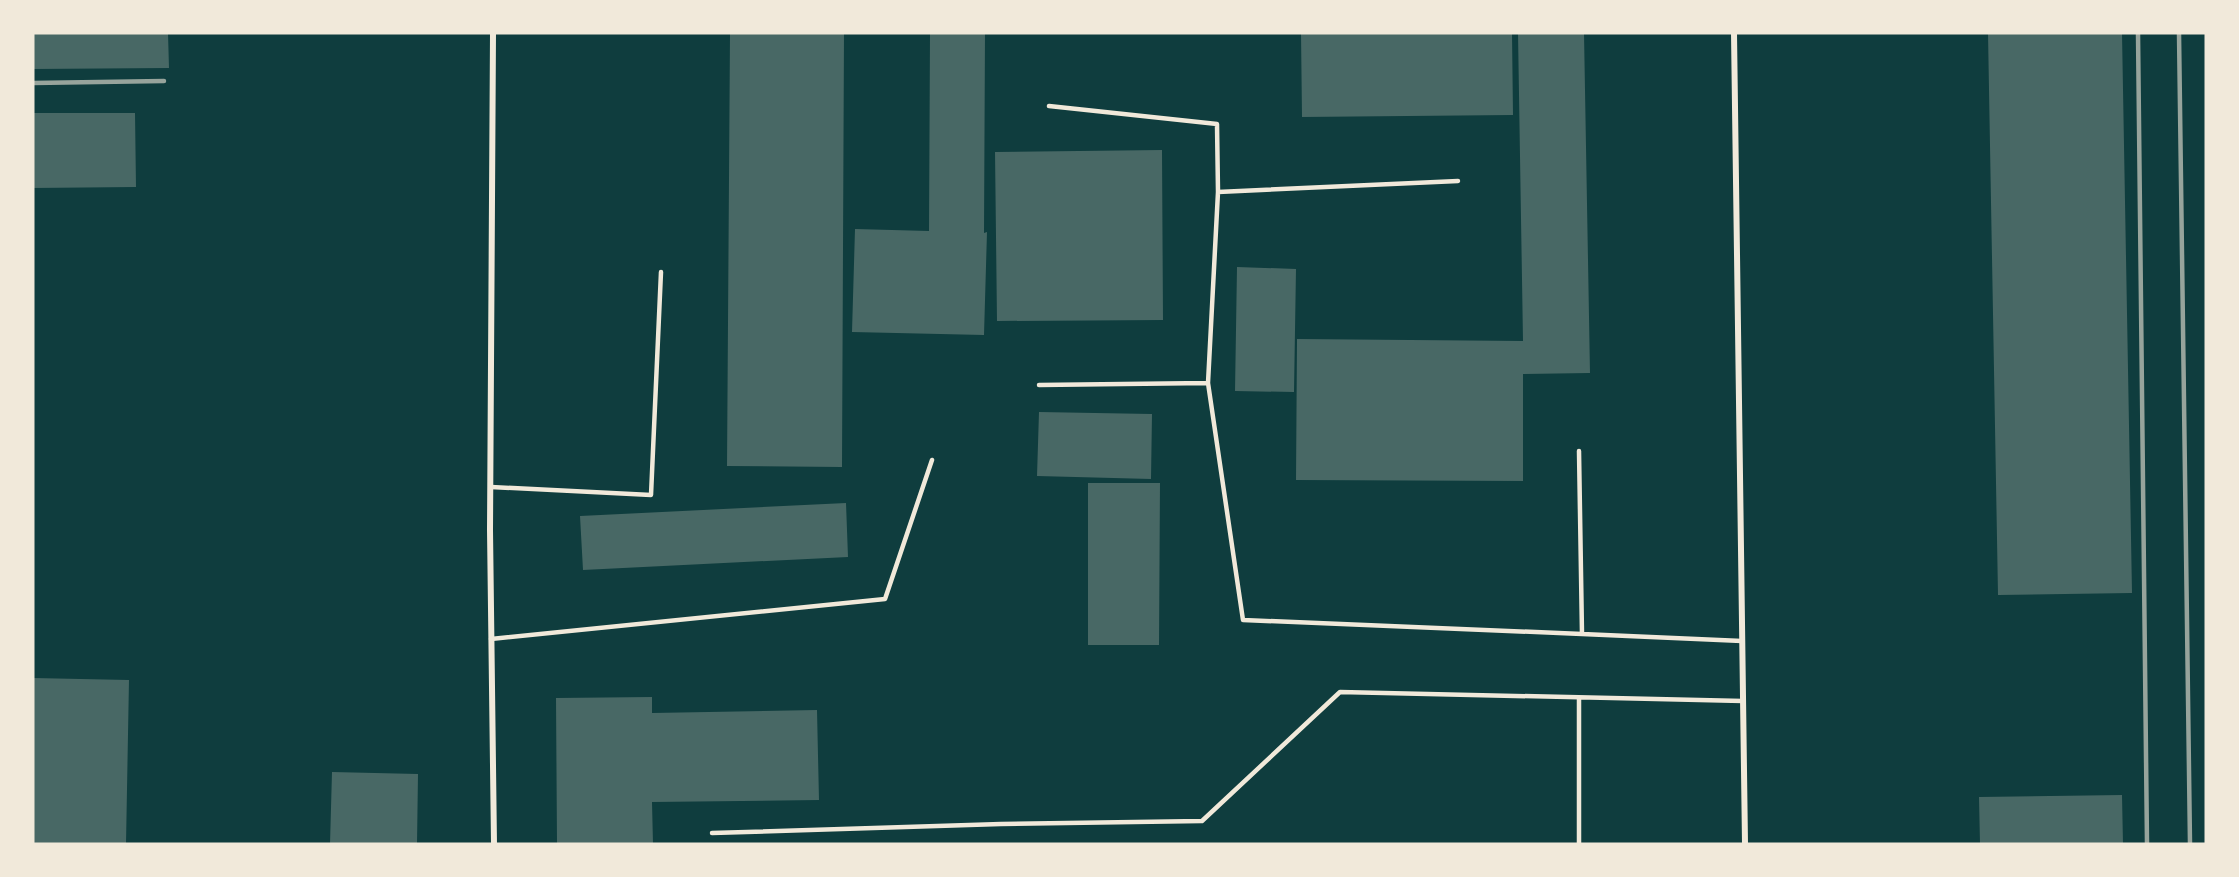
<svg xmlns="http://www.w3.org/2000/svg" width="2239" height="877" viewBox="0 0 2239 877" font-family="Raleway,sans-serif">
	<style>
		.building { fill: #486865 }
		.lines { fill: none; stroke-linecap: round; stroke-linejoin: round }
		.service { stroke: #f1e9da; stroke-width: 4.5 }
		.minor { stroke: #f1e9da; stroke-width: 6 }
		.rail { stroke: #97a49c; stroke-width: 4.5 }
	</style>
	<rect width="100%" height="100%" fill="#0f3d3e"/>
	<path class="building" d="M 33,33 L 168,33 L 169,68 L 33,69 Z
		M 730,33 L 844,33 L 842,467 L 727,466 Z
		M 930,33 L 985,33 L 984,233 L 987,232 L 984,335 L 852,332 L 855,229 L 929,231 Z
		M 1301,33 L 1512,33 L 1513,115 L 1302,117 Z
		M 1518,33 L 1584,33 L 1590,373 L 1523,374 L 1523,481 L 1296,480 L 1297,339 L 1523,341 Z
		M 1988,33 L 2122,33 L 2132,593 L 1998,595 Z
		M 33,113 L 135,113 L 136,187 L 33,188 Z
		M 1162,150 L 1163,320 L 997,321 L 995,152 Z
		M 1237,267 L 1296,269 L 1294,392 L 1235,391 Z
		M 1039,412 L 1152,414 L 1151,479 L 1037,476 Z
		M 1088,483 L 1160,483 L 1159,645 L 1088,645 Z
		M 846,503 L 848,557 L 583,570 L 580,516 Z
		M 33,678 L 129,680 L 126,844 L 33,844 Z
		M 652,697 L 652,713 L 817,710 L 819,800 L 652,802 L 653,844 L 557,844 L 556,698 Z
		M 332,772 L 418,774 L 417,844 L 330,844 Z
		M 2122,795 L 2123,844 L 1980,844 L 1979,797 Z"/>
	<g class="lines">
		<path class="service" d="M 1049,106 L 1217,124 L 1218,192
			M 1208,383 L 1218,192 L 1458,181
			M 1039,385 L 1208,383 L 1243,620 L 1582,634
			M 1579,451 L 1582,634 L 1742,641
			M 491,487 L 651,495 L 661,272
			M 491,639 L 885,599 L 932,460
			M 1579,699 L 1579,844
			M 712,833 L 1001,824 L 1202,821 L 1340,692 L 1743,701"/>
		<path class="minor" d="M 493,33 L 490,530 L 494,844
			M 1734,33 L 1745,844"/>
		<path class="rail" d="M 2138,33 L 2147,844
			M 2179,33 L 2190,844
			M 33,83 L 164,81"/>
	</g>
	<rect width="2239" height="877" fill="none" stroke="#f1e9da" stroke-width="69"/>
</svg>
